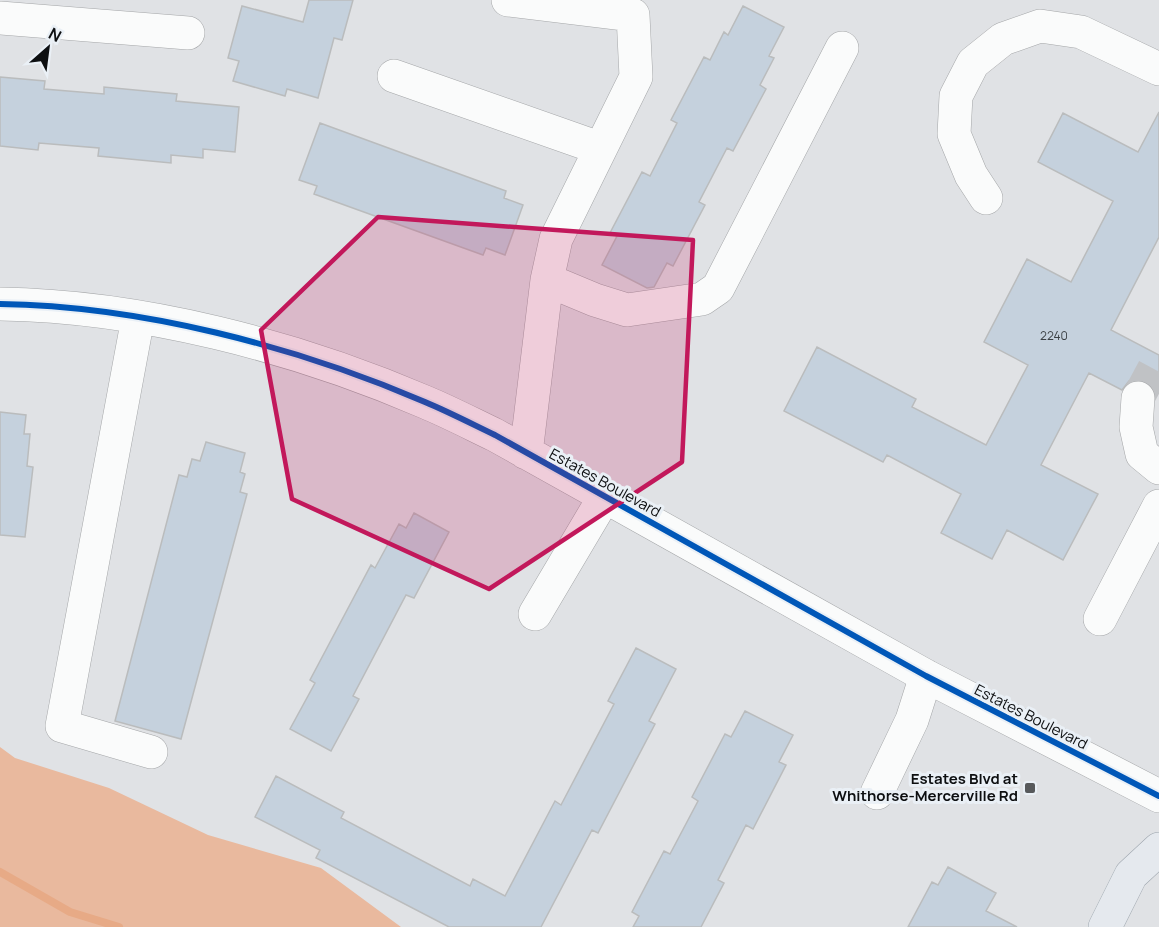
<svg xmlns="http://www.w3.org/2000/svg" width="1159" height="927" viewBox="0 0 1159 927" font-family="Manrope,sans-serif">
	<style>
		.forest { fill: #e9b99e }
		.lines { fill: none; stroke-linecap: round; stroke-linejoin: round }
		.stream { stroke: #e7aa86; stroke-width: 8 }
		.building { fill: #c5d1dd; stroke: #babcbd; stroke-width: 1.5 }
		.minor-tunnel { stroke: #c0c2c5; stroke-width: 33; stroke-dasharray: 33 16; stroke-linecap: butt }
		.minor-casing { stroke: #a4a6a8; stroke-width: 34 }
		.major-casing { stroke: #9da5ad; stroke-width: 34 }
		.minor { stroke: #fafbfb; stroke-width: 33 }
		.major { stroke: #e5e9ee; stroke-width: 33 }
		.cycleway-casing { stroke: #eaf0f6; stroke-width: 10 }
		.cycleway { stroke: #0057b8; stroke-width: 6 }
		.marked { fill: #c2185b; fill-opacity: 0.2; stroke: #c2185b; stroke-width: 4.5; stroke-linejoin: round }
		.poi-dot { fill: #57595b; stroke: #eaf0f6; stroke-width: 2 }
		.labels { text-anchor: middle; stroke-width: 6; stroke-linejoin: round; paint-order: stroke }
		.number-label { font-size: 12px; fill: #3b4044 }
		.street-label { font-size: 15px; fill: #0d0f11; stroke: #eaf0f6 }
		.poi-label { font-size: 15px; font-weight: bold; fill: #0d0f11; stroke: #eaf0f6; text-anchor: end }
	</style>
	<rect width="100%" height="100%" fill="#e0e2e5"/>
	<path class="forest" d="M 0,747 L 15,758 L 109,788 L 208,835 L 321,868 L 401,927 L 0,927 Z"/>
	<g class="lines">
		<path class="stream" d="M 0,872 L 70,912 L 119,927"/>
	</g>
	<path class="building" d="M 309,0 L 353,0 L 342,40 L 334,38 L 318,98 L 287,89 L 285,96 L 233,81 L 239,61 L 228,58 L 242,6 L 303,22 Z
		M 743,6 L 784,27 L 769,56 L 774,58 L 760,85 L 766,89 L 733,151 L 727,148 L 699,202 L 705,205 L 673,266 L 667,263 L 654,287 L 647,288 L 602,265 L 617,236 L 610,233 L 642,172 L 650,176 L 677,123 L 671,120 L 704,57 L 710,60 L 724,32 L 728,35 Z
		M 0,77 L 45,81 L 44,89 L 104,94 L 104,87 L 177,94 L 176,101 L 239,107 L 235,152 L 203,149 L 203,158 L 171,155 L 171,163 L 98,156 L 99,148 L 39,143 L 38,150 L 0,146 Z
		M 1159,112 L 1159,237 L 1111,330 L 1159,355 L 1159,380 L 1154,389 L 1148,382 L 1139,379 L 1129,381 L 1122,390 L 1089,373 L 1079,392 L 1041,465 L 1098,494 L 1063,560 L 1007,530 L 992,559 L 941,533 L 961,494 L 887,455 L 883,462 L 784,411 L 817,347 L 916,399 L 912,407 L 986,445 L 1028,365 L 984,342 L 1027,259 L 1071,282 L 1113,201 L 1038,162 L 1063,113 L 1138,152 Z
		M 320,123 L 506,191 L 504,198 L 523,205 L 505,255 L 486,248 L 483,255 L 314,194 L 317,186 L 299,180 Z
		M 0,412 L 26,415 L 24,434 L 30,434 L 27,466 L 33,467 L 25,537 L 0,535 Z
		M 206,442 L 245,453 L 240,472 L 245,474 L 240,492 L 247,494 L 181,739 L 115,721 L 179,475 L 187,477 L 192,459 L 200,461 Z
		M 414,513 L 449,532 L 414,598 L 406,595 L 353,696 L 359,699 L 331,751 L 290,729 L 315,683 L 310,680 L 371,565 L 375,568 L 399,524 L 406,528 Z
		M 636,648 L 676,669 L 649,721 L 655,724 L 598,833 L 592,830 L 541,927 L 449,927 L 316,858 L 320,850 L 255,817 L 276,776 L 344,812 L 341,818 L 470,886 L 473,879 L 505,896 L 555,801 L 561,805 L 614,704 L 608,701 Z
		M 745,711 L 793,735 L 779,762 L 786,765 L 753,829 L 746,825 L 718,880 L 724,883 L 701,927 L 633,927 L 639,916 L 632,912 L 664,851 L 670,854 L 698,801 L 692,797 L 725,734 L 731,737 Z
		M 948,867 L 996,893 L 986,911 L 1017,927 L 908,927 L 932,882 L 938,885 Z"/>
	<g class="lines">
		<path class="minor-tunnel" d="M 1138,398 L 1159,359"/>
		<g class="minor-casing">
			<path id="minor" d="M 508,0 L 633,15 L 636,77 L 556,239 L 547,280 L 526,453
				M 0,18 L 188,33
				M 394,76 L 599,148
				M 986,198 L 971,175 L 954,134 L 956,96 L 973,63 L 1003,39 L 1040,26 L 1081,32 L 1159,69
				M 547,280 L 595,300 L 627,310 L 702,299 L 718,288 L 842,48
				M 0,304 C 141,306 295,346 425,402 C 449,412 472,424 495,435 L 926,676 L 1159,796
				M 138,318 L 62,726 L 151,752
				M 1138,398 L 1136,427 L 1142,454 L 1159,468
				M 535,614 L 605,496
				M 1100,619 L 1159,506
				M 877,793 L 912,720 L 926,676"/>
		</g>
		<g class="major-casing">
			<path id="major" d="M 1105,927 L 1131,875 L 1159,849"/>
		</g>
		<use href="#minor" class="minor"/>
		<use href="#major" class="major"/>
		<g class="cycleway-casing">
			<path id="cycleway" d="M 0,304 C 141,306 295,346 425,402 C 449,412 472,424 495,435 L 926,676 L 1159,796"/>
		</g>
		<use href="#cycleway" class="cycleway"/>
	</g>
	<path class="marked" d="M 378,217 L 693,240 L 682,462 L 489,589 L 292,499 L 261,330 Z"/>
	<rect class="poi-dot" x="1024" y="782" width="12" height="12" rx="3"/>
	<g class="labels">
		<g class="number-label">
			<text x="1054" y="340">2240</text>
		</g>
		<g class="street-label">
			<text transform="translate(605 483) rotate(29)" y="5">Estates Boulevard</text>
			<text transform="translate(1031 717) rotate(27)" y="5">Estates Boulevard</text>
		</g>
		<g class="poi-label">
			<text x="1018" y="784">Estates Blvd at<tspan x="1018" dy="17">Whithorse-Mercerville Rd</tspan></text>
		</g>
	</g>
	<g transform="translate(48 48) rotate(28)" stroke="#eaf0f6" stroke-width="4.5" paint-order="stroke">
	<path d="M0-4.5L10 22L0 15L-10 22Z" fill="#0d0f11"/>
	<text y="-9" font-size="16" font-weight="bold" text-anchor="middle" fill="#0d0f11">N</text>
	</g>
</svg>
